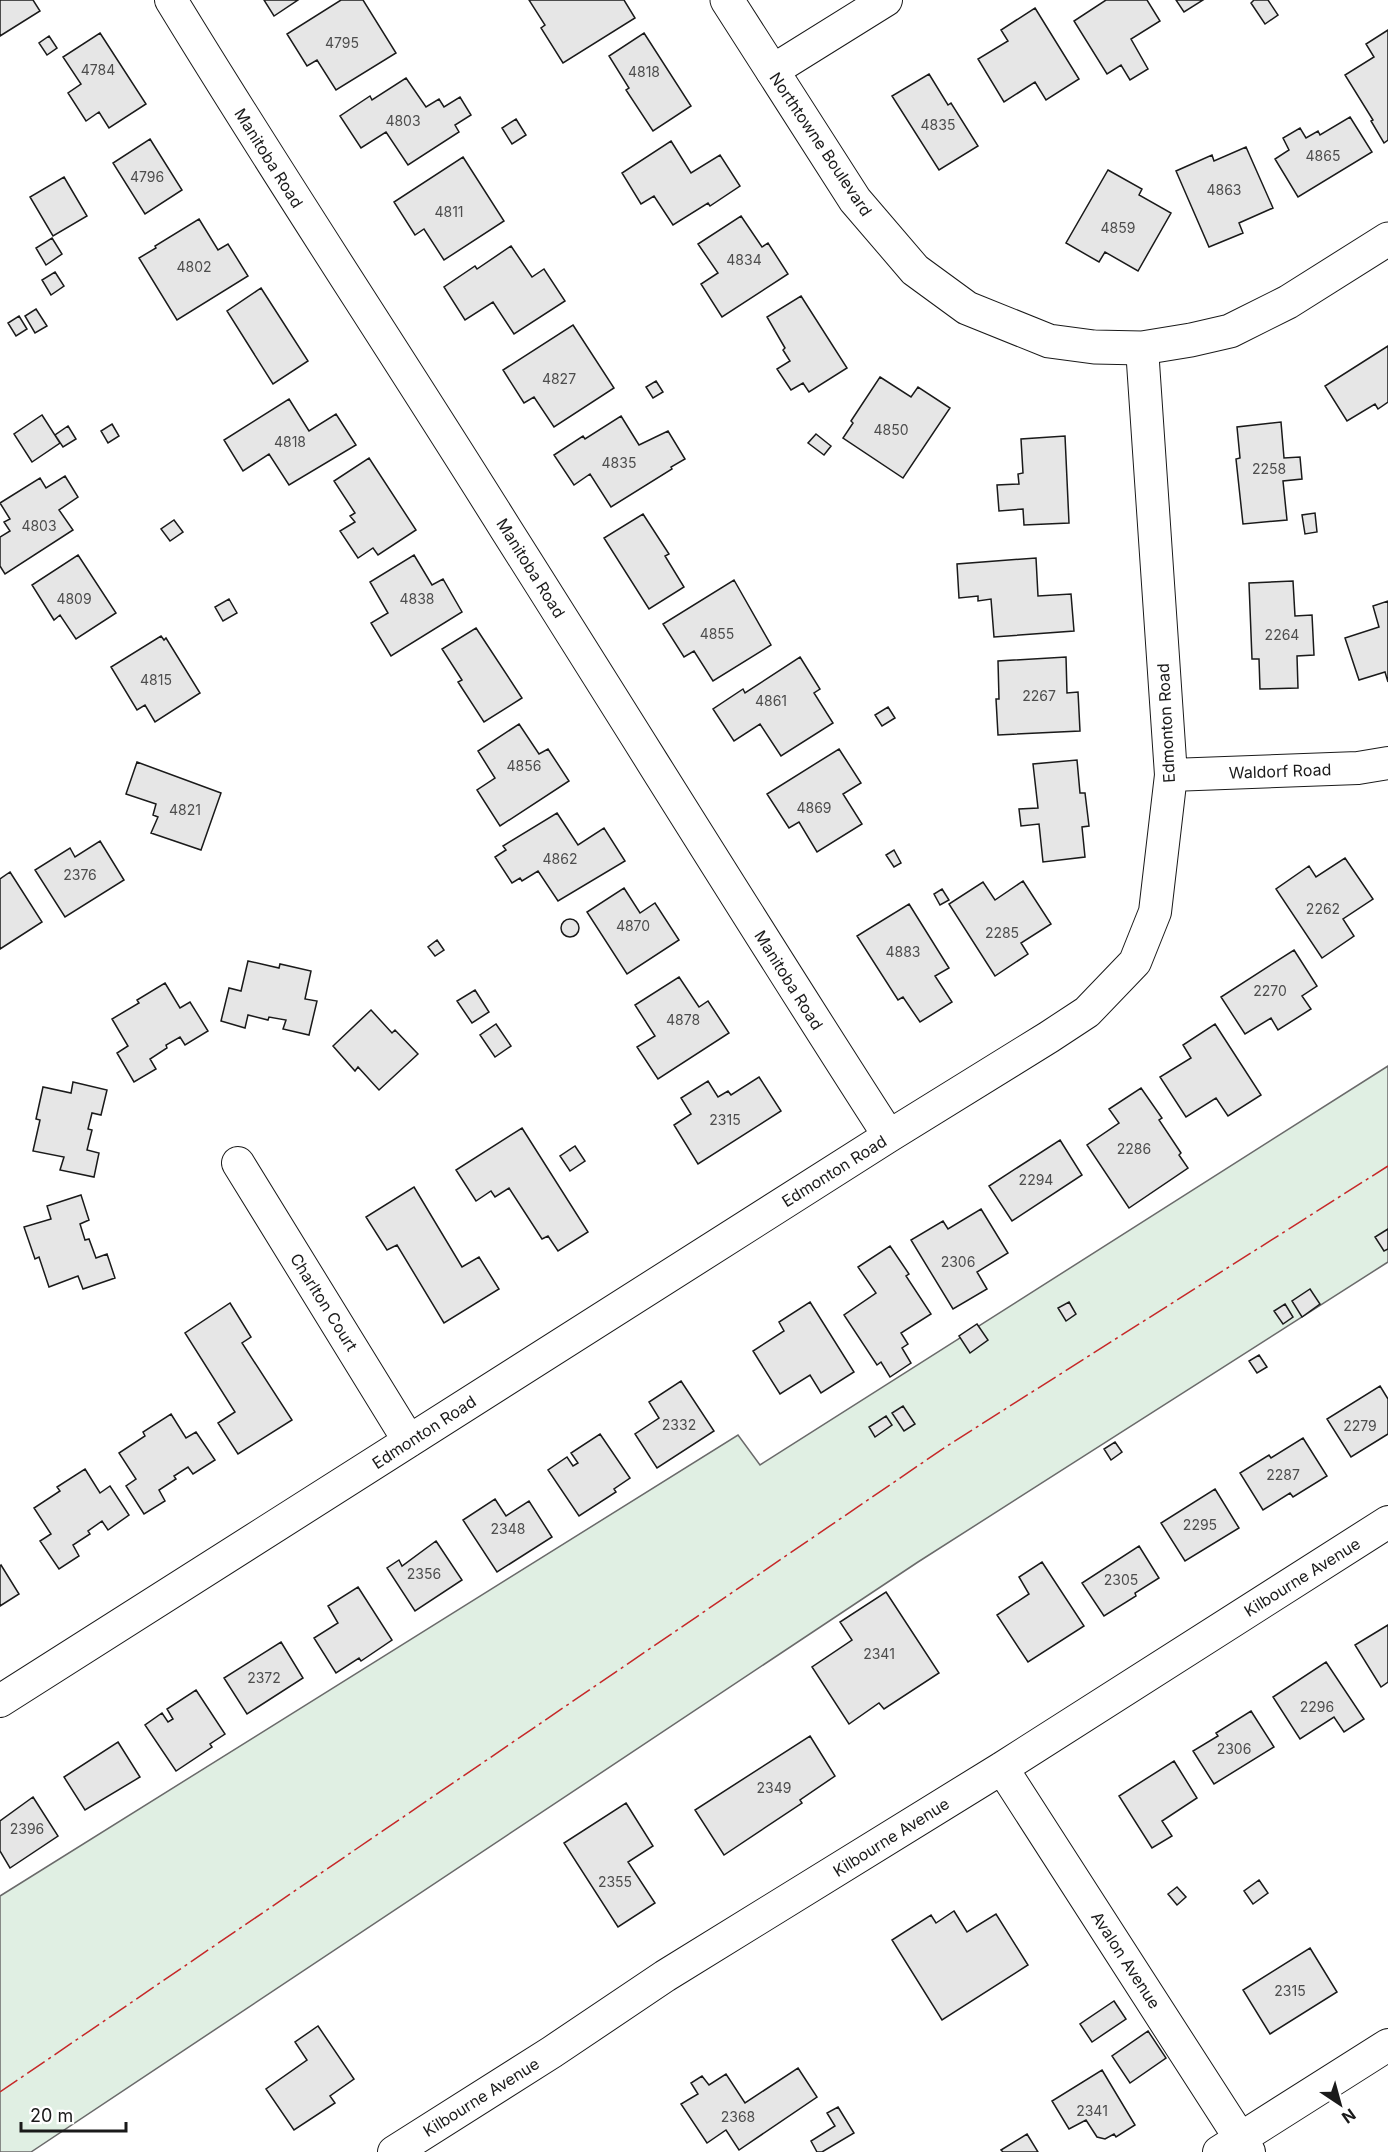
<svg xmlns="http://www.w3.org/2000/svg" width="1388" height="2152" viewBox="0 0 1388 2152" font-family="Inter,sans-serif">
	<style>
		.green { fill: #e0efe3; stroke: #6a6a6a; stroke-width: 1.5 }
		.building { fill: #e6e6e6; stroke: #1a1a1a; stroke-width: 1.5 }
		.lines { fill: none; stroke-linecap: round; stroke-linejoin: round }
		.street-casing { stroke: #1a1a1a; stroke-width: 34 }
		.secondary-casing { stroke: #1a1a1a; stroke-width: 35 }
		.street { stroke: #fff; stroke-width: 32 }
		.secondary { stroke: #fff; stroke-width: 33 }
		.power { stroke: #c62828; stroke-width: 1.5; stroke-dasharray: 21 4.5 3 4.5; stroke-linecap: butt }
		.labels { text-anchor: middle; stroke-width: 4.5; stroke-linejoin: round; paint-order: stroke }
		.number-label { font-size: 14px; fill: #4d4d4d }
		.street-label { font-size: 16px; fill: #1a1a1a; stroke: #fff }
	</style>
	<rect width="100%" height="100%" fill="#fff"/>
	<path class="green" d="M 1388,1066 L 1388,1262 L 918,1562 L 31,2152 L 0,2152 L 0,1896 L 738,1435 L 760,1465 Z"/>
	<path class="building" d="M 0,0 L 33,0 L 40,11 L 0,36 Z
		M 264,0 L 298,0 L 274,16 Z
		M 341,0 L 363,0 L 396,53 L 336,90 L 317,60 L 307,66 L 287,34 Z
		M 529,0 L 624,0 L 635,18 L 563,63 L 541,28 L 545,25 Z
		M 1106,0 L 1147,0 L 1160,21 L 1131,39 L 1148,69 L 1130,80 L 1121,65 L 1107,74 L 1074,21 Z
		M 1176,0 L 1203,0 L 1184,12 Z
		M 1254,0 L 1268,0 L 1278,15 L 1265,24 L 1251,3 Z
		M 1035,8 L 1079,79 L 1046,100 L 1035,82 L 1004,102 L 978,59 L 1008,41 L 1001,30 Z
		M 1388,30 L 1388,140 L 1384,143 L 1371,121 L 1373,120 L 1345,75 L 1374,57 L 1366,44 Z
		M 100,33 L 146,104 L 109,128 L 99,112 L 86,121 L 68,93 L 81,84 L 63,57 Z
		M 644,33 L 691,106 L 653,131 L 626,90 L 629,88 L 609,56 Z
		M 49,36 L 57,48 L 47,55 L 39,43 Z
		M 929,74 L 948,105 L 951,103 L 978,146 L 939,170 L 892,96 Z
		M 406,78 L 426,107 L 439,99 L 444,107 L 460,97 L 471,115 L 455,125 L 459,132 L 408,165 L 386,132 L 361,148 L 340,116 L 370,96 L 372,100 Z
		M 1350,117 L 1372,152 L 1298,197 L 1275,159 L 1289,150 L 1283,138 L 1300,128 L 1306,138 L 1318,131 L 1320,135 Z
		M 516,119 L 526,135 L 512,144 L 502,128 Z
		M 150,139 L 182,190 L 145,214 L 113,163 Z
		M 671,141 L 691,173 L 720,155 L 740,186 L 710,206 L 708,203 L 673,225 L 654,196 L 641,204 L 622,173 Z
		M 1246,147 L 1273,208 L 1239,223 L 1243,233 L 1209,247 L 1176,171 L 1212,155 L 1214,161 Z
		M 463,157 L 504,221 L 444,260 L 424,229 L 415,235 L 394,202 Z
		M 1108,170 L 1142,189 L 1139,195 L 1171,213 L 1138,271 L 1105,252 L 1099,262 L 1066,243 Z
		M 64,177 L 87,216 L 53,236 L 30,197 Z
		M 741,216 L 762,247 L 768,243 L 788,274 L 722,317 L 701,284 L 718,273 L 698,244 Z
		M 199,219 L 218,250 L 228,244 L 248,276 L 177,320 L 139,258 L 156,248 L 155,246 Z
		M 52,238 L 62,254 L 46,265 L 36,248 Z
		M 511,246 L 532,277 L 544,269 L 565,301 L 514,334 L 493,302 L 465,320 L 444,287 L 475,266 L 477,269 Z
		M 55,272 L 64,286 L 51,295 L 42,280 Z
		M 261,288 L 308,361 L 273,384 L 227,311 Z
		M 801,296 L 847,368 L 809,392 L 803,383 L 791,390 L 777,369 L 790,361 L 783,350 L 785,348 L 767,317 Z
		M 36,309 L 47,326 L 35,333 L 25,316 Z
		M 19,316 L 27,329 L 16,336 L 8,323 Z
		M 573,325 L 614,388 L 554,427 L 534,397 L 524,403 L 503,370 Z
		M 1388,346 L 1388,402 L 1378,409 L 1375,404 L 1347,421 L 1325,386 Z
		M 880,377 L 911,397 L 918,387 L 950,408 L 903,478 L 843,438 L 853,423 L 851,421 Z
		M 656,381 L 663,392 L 653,398 L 646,387 Z
		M 289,399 L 309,431 L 336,414 L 356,445 L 289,485 L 269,454 L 243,471 L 224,440 Z
		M 42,415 L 60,443 L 32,462 L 14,434 Z
		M 621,416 L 639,445 L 668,431 L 685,459 L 671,467 L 672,469 L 611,507 L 590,474 L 574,485 L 554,455 L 583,436 L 585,439 Z
		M 1281,422 L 1284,458 L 1300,457 L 1302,479 L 1283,481 L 1287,520 L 1243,524 L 1236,459 L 1240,458 L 1237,427 Z
		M 112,424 L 119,436 L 108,443 L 101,431 Z
		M 68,426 L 76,439 L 63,447 L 55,435 Z
		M 816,434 L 831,446 L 824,455 L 808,443 Z
		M 1065,436 L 1069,523 L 1024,525 L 1023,509 L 999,511 L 997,485 L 1019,484 L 1018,474 L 1023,473 L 1021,439 Z
		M 369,458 L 416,530 L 378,555 L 373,548 L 358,558 L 340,531 L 355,522 L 350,516 L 355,513 L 334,481 Z
		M 65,476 L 78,497 L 59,510 L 73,530 L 5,574 L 0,566 L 0,537 L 10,531 L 4,522 L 10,519 L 0,503 L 40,478 L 46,488 Z
		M 1315,513 L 1317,532 L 1305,534 L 1302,515 Z
		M 643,514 L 669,554 L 665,556 L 684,587 L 649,609 L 604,538 Z
		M 174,520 L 183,532 L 170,541 L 161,529 Z
		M 78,555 L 116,613 L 76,639 L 60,615 L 54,620 L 32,585 Z
		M 414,555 L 432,585 L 443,579 L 462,612 L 391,656 L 371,623 L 388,613 L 370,582 Z
		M 1036,558 L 1038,596 L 1071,594 L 1074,631 L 994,637 L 991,599 L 978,601 L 978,596 L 959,598 L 957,564 Z
		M 734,580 L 771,645 L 713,681 L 694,651 L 684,657 L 663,624 Z
		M 1293,581 L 1295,616 L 1312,615 L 1314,655 L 1297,656 L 1298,688 L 1260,689 L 1259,659 L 1252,659 L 1249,583 Z
		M 229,599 L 237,613 L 223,621 L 215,607 Z
		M 1388,601 L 1388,682 L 1385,672 L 1359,680 L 1345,638 L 1379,627 L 1373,606 Z
		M 476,628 L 522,698 L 484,722 L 458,682 L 462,680 L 442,649 Z
		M 161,636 L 164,640 L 166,638 L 200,693 L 155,722 L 145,705 L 137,710 L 111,667 Z
		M 800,657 L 820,689 L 814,693 L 833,723 L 781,756 L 760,724 L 734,741 L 713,709 L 743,689 L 745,693 Z
		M 1066,657 L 1067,693 L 1078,692 L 1080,731 L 998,735 L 996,699 L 999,699 L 998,661 Z
		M 888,707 L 895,718 L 882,726 L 875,715 Z
		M 519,724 L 539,754 L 548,749 L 569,781 L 500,826 L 477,790 L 495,778 L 478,751 Z
		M 839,749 L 861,783 L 843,794 L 862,824 L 817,852 L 799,822 L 789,828 L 767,794 Z
		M 1077,760 L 1080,793 L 1085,793 L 1089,826 L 1082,827 L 1085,857 L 1043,862 L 1039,824 L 1021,826 L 1019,809 L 1038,808 L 1033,764 Z
		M 137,762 L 221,793 L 201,850 L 151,833 L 158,817 L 153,815 L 156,804 L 126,794 Z
		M 557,813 L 578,845 L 604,828 L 625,861 L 558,901 L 538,871 L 522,881 L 520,878 L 512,883 L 495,857 L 506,850 L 503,846 Z
		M 100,841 L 124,880 L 65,917 L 35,870 L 70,848 L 75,857 Z
		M 894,850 L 901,863 L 894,867 L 886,855 Z
		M 1345,858 L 1373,899 L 1343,919 L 1354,936 L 1322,958 L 1276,889 L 1309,866 L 1316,877 Z
		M 10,872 L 42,922 L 0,949 L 0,879 Z
		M 1023,881 L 1051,924 L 1021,943 L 1028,954 L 995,976 L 949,904 L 983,882 L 995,900 Z
		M 624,888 L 640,913 L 655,903 L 679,940 L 627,974 L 587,912 Z
		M 942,889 L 949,900 L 940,905 L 934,894 Z
		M 909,904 L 949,968 L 935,976 L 952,1002 L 920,1022 L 903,997 L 898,1000 L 857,936 Z
		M561 928a9 9 0 1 1 18 0a9 9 0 1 1-18 0Z
		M 437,940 L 444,950 L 435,956 L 428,947 Z
		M 1294,950 L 1317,986 L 1302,996 L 1311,1009 L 1278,1030 L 1271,1018 L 1245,1034 L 1221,997 Z
		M 248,961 L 279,968 L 280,964 L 311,971 L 305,999 L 317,1001 L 309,1035 L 283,1029 L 286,1020 L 269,1017 L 268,1020 L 248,1015 L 245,1028 L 221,1021 L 229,988 L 241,991 Z
		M 679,977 L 699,1007 L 708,1001 L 729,1033 L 658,1079 L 637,1047 L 655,1036 L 635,1005 Z
		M 165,983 L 180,1008 L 190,1002 L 208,1031 L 185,1045 L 180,1037 L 166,1045 L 167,1048 L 150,1059 L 156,1069 L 134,1082 L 117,1053 L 128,1046 L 112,1019 L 139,1003 L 137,1000 Z
		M 475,990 L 489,1012 L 472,1023 L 457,1001 Z
		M 371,1010 L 392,1033 L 395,1030 L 418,1054 L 379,1090 L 358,1067 L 355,1071 L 333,1046 Z
		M 496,1024 L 511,1046 L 495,1057 L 480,1035 Z
		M 1215,1024 L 1261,1095 L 1228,1116 L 1216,1098 L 1186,1117 L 1160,1077 L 1191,1058 L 1183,1045 Z
		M 759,1077 L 781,1111 L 698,1164 L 674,1125 L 691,1114 L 681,1098 L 708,1081 L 718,1097 L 728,1091 L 731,1095 Z
		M 73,1082 L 107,1090 L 101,1115 L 92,1113 L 88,1129 L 92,1130 L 87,1150 L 99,1153 L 94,1177 L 60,1170 L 64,1157 L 33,1151 L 40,1120 L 36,1119 L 43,1087 L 71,1093 Z
		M 1141,1088 L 1162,1118 L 1159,1120 L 1181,1153 L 1179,1155 L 1188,1168 L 1129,1208 L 1087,1145 L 1119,1123 L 1109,1109 Z
		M 522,1128 L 588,1232 L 558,1251 L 548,1236 L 542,1239 L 509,1188 L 495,1197 L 491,1191 L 476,1201 L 456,1170 Z
		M 1060,1140 L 1082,1175 L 1012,1221 L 989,1186 Z
		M 575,1146 L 585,1161 L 570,1171 L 560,1156 Z
		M 414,1187 L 462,1267 L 479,1257 L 499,1289 L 444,1323 L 397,1245 L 387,1250 L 366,1217 Z
		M 81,1195 L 89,1220 L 80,1224 L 85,1240 L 89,1239 L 96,1258 L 107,1254 L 115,1278 L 83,1289 L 78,1276 L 49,1287 L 39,1257 L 35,1259 L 24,1227 L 51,1219 L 47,1206 Z
		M 981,1209 L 1008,1253 L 977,1272 L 987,1289 L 953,1309 L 911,1240 L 943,1221 L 948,1229 Z
		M 1388,1229 L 1388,1249 L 1384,1251 L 1375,1237 Z
		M 890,1246 L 909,1274 L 906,1276 L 931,1314 L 901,1333 L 908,1344 L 902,1348 L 911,1363 L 890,1377 L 881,1362 L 877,1365 L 844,1315 L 876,1293 L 858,1267 Z
		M 1310,1289 L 1320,1304 L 1302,1317 L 1292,1301 Z
		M 810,1302 L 854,1372 L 821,1393 L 810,1375 L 780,1394 L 753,1351 L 784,1331 L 779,1322 Z
		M 1069,1302 L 1076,1314 L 1066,1321 L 1058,1308 Z
		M 230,1303 L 251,1337 L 242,1343 L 292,1420 L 238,1454 L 218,1423 L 235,1412 L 185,1333 Z
		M 1285,1304 L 1293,1317 L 1283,1324 L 1274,1311 Z
		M 977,1324 L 988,1340 L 970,1353 L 959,1336 Z
		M 1259,1355 L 1267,1367 L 1257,1373 L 1249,1361 Z
		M 681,1381 L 714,1431 L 657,1468 L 635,1434 L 659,1418 L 649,1402 Z
		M 1380,1386 L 1388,1399 L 1388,1434 L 1351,1457 L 1327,1419 Z
		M 903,1406 L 915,1424 L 904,1431 L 892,1413 Z
		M 171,1414 L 186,1438 L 196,1432 L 215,1460 L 193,1474 L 188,1467 L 174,1476 L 176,1479 L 159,1490 L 165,1501 L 144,1514 L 126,1486 L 136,1479 L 119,1453 L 145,1436 L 143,1432 Z
		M 886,1416 L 892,1425 L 875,1437 L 869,1427 Z
		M 600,1434 L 630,1478 L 614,1489 L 616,1492 L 579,1516 L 548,1470 L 567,1457 L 573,1466 L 578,1463 L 571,1453 Z
		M 1303,1438 L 1327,1476 L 1293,1497 L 1290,1493 L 1263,1510 L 1240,1473 L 1269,1455 L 1271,1458 Z
		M 1115,1442 L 1122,1452 L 1111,1460 L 1104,1449 Z
		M 85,1469 L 100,1493 L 110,1486 L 129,1515 L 108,1530 L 102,1521 L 88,1531 L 90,1534 L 73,1545 L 79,1556 L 59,1569 L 40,1541 L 51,1534 L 34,1508 L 60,1491 L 57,1487 Z
		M 1215,1489 L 1239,1528 L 1185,1561 L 1161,1523 Z
		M 495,1499 L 506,1516 L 529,1501 L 552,1537 L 497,1572 L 463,1520 Z
		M 436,1541 L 462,1580 L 415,1611 L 387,1568 L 399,1560 L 402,1566 Z
		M 1139,1546 L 1159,1578 L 1135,1593 L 1136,1596 L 1104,1616 L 1082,1583 Z
		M 1042,1562 L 1084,1626 L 1028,1662 L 997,1615 L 1029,1594 L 1019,1577 Z
		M 1,1565 L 19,1594 L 0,1606 L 0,1566 Z
		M 358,1587 L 392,1640 L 361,1661 L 359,1658 L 336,1673 L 314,1638 L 338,1623 L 328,1606 Z
		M 886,1592 L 939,1673 L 884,1709 L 879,1703 L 849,1724 L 812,1667 L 852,1640 L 840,1622 Z
		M 1388,1625 L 1388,1682 L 1381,1687 L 1355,1645 Z
		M 281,1642 L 303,1678 L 247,1714 L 224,1678 Z
		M 1326,1662 L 1364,1719 L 1344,1732 L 1334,1717 L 1300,1739 L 1273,1697 Z
		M 196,1690 L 225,1734 L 210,1744 L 212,1747 L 176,1771 L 145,1725 L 162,1713 L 168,1722 L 173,1719 L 167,1709 Z
		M 1251,1711 L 1274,1747 L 1214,1784 L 1193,1751 L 1218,1736 L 1216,1733 Z
		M 810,1736 L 835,1776 L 800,1800 L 802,1803 L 724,1855 L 695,1810 Z
		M 118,1742 L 140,1777 L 85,1810 L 64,1777 Z
		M 1174,1761 L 1197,1798 L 1162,1821 L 1172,1836 L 1152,1848 L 1119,1796 Z
		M 33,1797 L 58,1836 L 10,1868 L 0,1851 L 0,1821 Z
		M 626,1803 L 653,1846 L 628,1862 L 655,1903 L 618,1927 L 564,1843 Z
		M 1259,1880 L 1268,1893 L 1253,1904 L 1244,1891 Z
		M 1177,1887 L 1186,1897 L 1177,1905 L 1168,1894 Z
		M 954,1911 L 967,1932 L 996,1914 L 1028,1965 L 942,2020 L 892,1940 L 931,1915 L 936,1923 Z
		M 1310,1948 L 1337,1992 L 1270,2034 L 1243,1990 Z
		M 1114,2001 L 1126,2019 L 1092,2042 L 1080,2024 Z
		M 318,2026 L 354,2079 L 330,2096 L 335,2103 L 294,2130 L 266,2089 L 307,2060 L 295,2042 Z
		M 1148,2031 L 1166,2058 L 1130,2083 L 1112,2056 Z
		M 798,2068 L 817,2097 L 739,2150 L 726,2130 L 707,2143 L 681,2104 L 698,2094 L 691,2083 L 702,2076 L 709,2085 L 726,2074 L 745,2103 Z
		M 1102,2070 L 1135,2125 L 1116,2137 L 1114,2134 L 1105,2139 L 1097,2137 L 1086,2120 L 1069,2129 L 1052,2101 Z
		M 838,2107 L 854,2133 L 822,2152 L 817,2152 L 811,2141 L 835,2126 L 827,2113 Z
		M 1027,2134 L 1038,2152 L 1003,2152 L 1001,2150 Z"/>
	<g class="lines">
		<g class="street-casing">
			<path id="street" d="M 171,0 C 280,179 396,353 507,531 C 635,733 760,936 889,1136
				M 772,71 L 886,0
				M 1171,775 L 1358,768 L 1388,763
				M 238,1163 L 409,1441
				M 0,1701 L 889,1136 L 1049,1037 L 1087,1012 L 1135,962 L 1155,912 L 1171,775 L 1142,348
				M 1002,1768 L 1249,2152
				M 394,2152 L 552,2052 L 665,1976 L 1002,1768 L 1388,1522
				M 1219,2152 L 1388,2045"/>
		</g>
		<g class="secondary-casing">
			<path id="secondary" d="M 727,0 L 855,200 L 915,270 L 967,308 L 1049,341 L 1094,347 L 1142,348 L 1191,340 L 1230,331 L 1288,302 L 1388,239"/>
		</g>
		<use href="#street" class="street"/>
		<use href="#secondary" class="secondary"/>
		<path class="power" d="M 0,2092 L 947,1446 L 1388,1166"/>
	</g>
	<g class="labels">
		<g class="number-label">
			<text x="342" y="48">4795</text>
			<text x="98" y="75">4784</text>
			<text x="644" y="77">4818</text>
			<text x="403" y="126">4803</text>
			<text x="938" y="130">4835</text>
			<text x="1323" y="161">4865</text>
			<text x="147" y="182">4796</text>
			<text x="1224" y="195">4863</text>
			<text x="449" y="217">4811</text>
			<text x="1118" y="233">4859</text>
			<text x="744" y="265">4834</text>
			<text x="194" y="272">4802</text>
			<text x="559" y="384">4827</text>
			<text x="891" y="435">4850</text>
			<text x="290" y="447">4818</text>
			<text x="619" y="468">4835</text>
			<text x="1269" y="474">2258</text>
			<text x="39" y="531">4803</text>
			<text x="74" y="604">4809</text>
			<text x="417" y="604">4838</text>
			<text x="717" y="639">4855</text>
			<text x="1282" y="640">2264</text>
			<text x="156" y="685">4815</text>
			<text x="1039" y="701">2267</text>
			<text x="771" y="706">4861</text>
			<text x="524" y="771">4856</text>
			<text x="814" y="813">4869</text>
			<text x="185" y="815">4821</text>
			<text x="560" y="864">4862</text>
			<text x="80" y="880">2376</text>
			<text x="1323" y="914">2262</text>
			<text x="633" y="931">4870</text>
			<text x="1002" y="938">2285</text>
			<text x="903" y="957">4883</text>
			<text x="1270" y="996">2270</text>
			<text x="683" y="1025">4878</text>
			<text x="725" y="1125">2315</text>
			<text x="1134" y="1154">2286</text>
			<text x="1036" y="1185">2294</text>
			<text x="958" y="1267">2306</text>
			<text x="679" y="1430">2332</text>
			<text x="1360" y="1431">2279</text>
			<text x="1283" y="1480">2287</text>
			<text x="1200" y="1530">2295</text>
			<text x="508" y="1534">2348</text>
			<text x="424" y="1579">2356</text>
			<text x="1121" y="1585">2305</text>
			<text x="879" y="1659">2341</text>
			<text x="264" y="1683">2372</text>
			<text x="1317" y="1712">2296</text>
			<text x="1234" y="1754">2306</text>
			<text x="774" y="1793">2349</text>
			<text x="27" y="1834">2396</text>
			<text x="615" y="1887">2355</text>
			<text x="1290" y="1996">2315</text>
			<text x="1092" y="2116">2341</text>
			<text x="738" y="2122">2368</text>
		</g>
		<g class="street-label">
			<text transform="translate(821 144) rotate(56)" y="6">Northtowne Boulevard</text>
			<text transform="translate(269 158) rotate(58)" y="6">Manitoba Road</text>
			<text transform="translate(531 568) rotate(58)" y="6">Manitoba Road</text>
			<text transform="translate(1166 723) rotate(-93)" y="6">Edmonton Road</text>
			<text transform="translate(1280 771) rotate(-2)" y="6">Waldorf Road</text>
			<text transform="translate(789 980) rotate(58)" y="6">Manitoba Road</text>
			<text transform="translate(834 1171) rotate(-32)" y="6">Edmonton Road</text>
			<text transform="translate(324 1302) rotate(58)" y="6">Charlton Court</text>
			<text transform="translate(424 1432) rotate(-33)" y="6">Edmonton Road</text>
			<text transform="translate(1302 1577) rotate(-32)" y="6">Kilbourne Avenue</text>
			<text transform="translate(891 1837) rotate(-32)" y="6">Kilbourne Avenue</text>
			<text transform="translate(1126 1960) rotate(57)" y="6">Avalon Avenue</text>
			<text transform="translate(481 2097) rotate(-32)" y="6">Kilbourne Avenue</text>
		</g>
	</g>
	<g transform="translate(1340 2104) rotate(144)" stroke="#ffffff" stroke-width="4.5" paint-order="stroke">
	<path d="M0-4.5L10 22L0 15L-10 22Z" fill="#1a1a1a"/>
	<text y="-9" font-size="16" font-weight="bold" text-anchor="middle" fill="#1a1a1a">N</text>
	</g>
	<path d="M21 2122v9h105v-9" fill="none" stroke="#1a1a1a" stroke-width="3"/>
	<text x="30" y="2122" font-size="18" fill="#1a1a1a" stroke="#ffffff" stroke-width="4.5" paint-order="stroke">20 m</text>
</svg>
